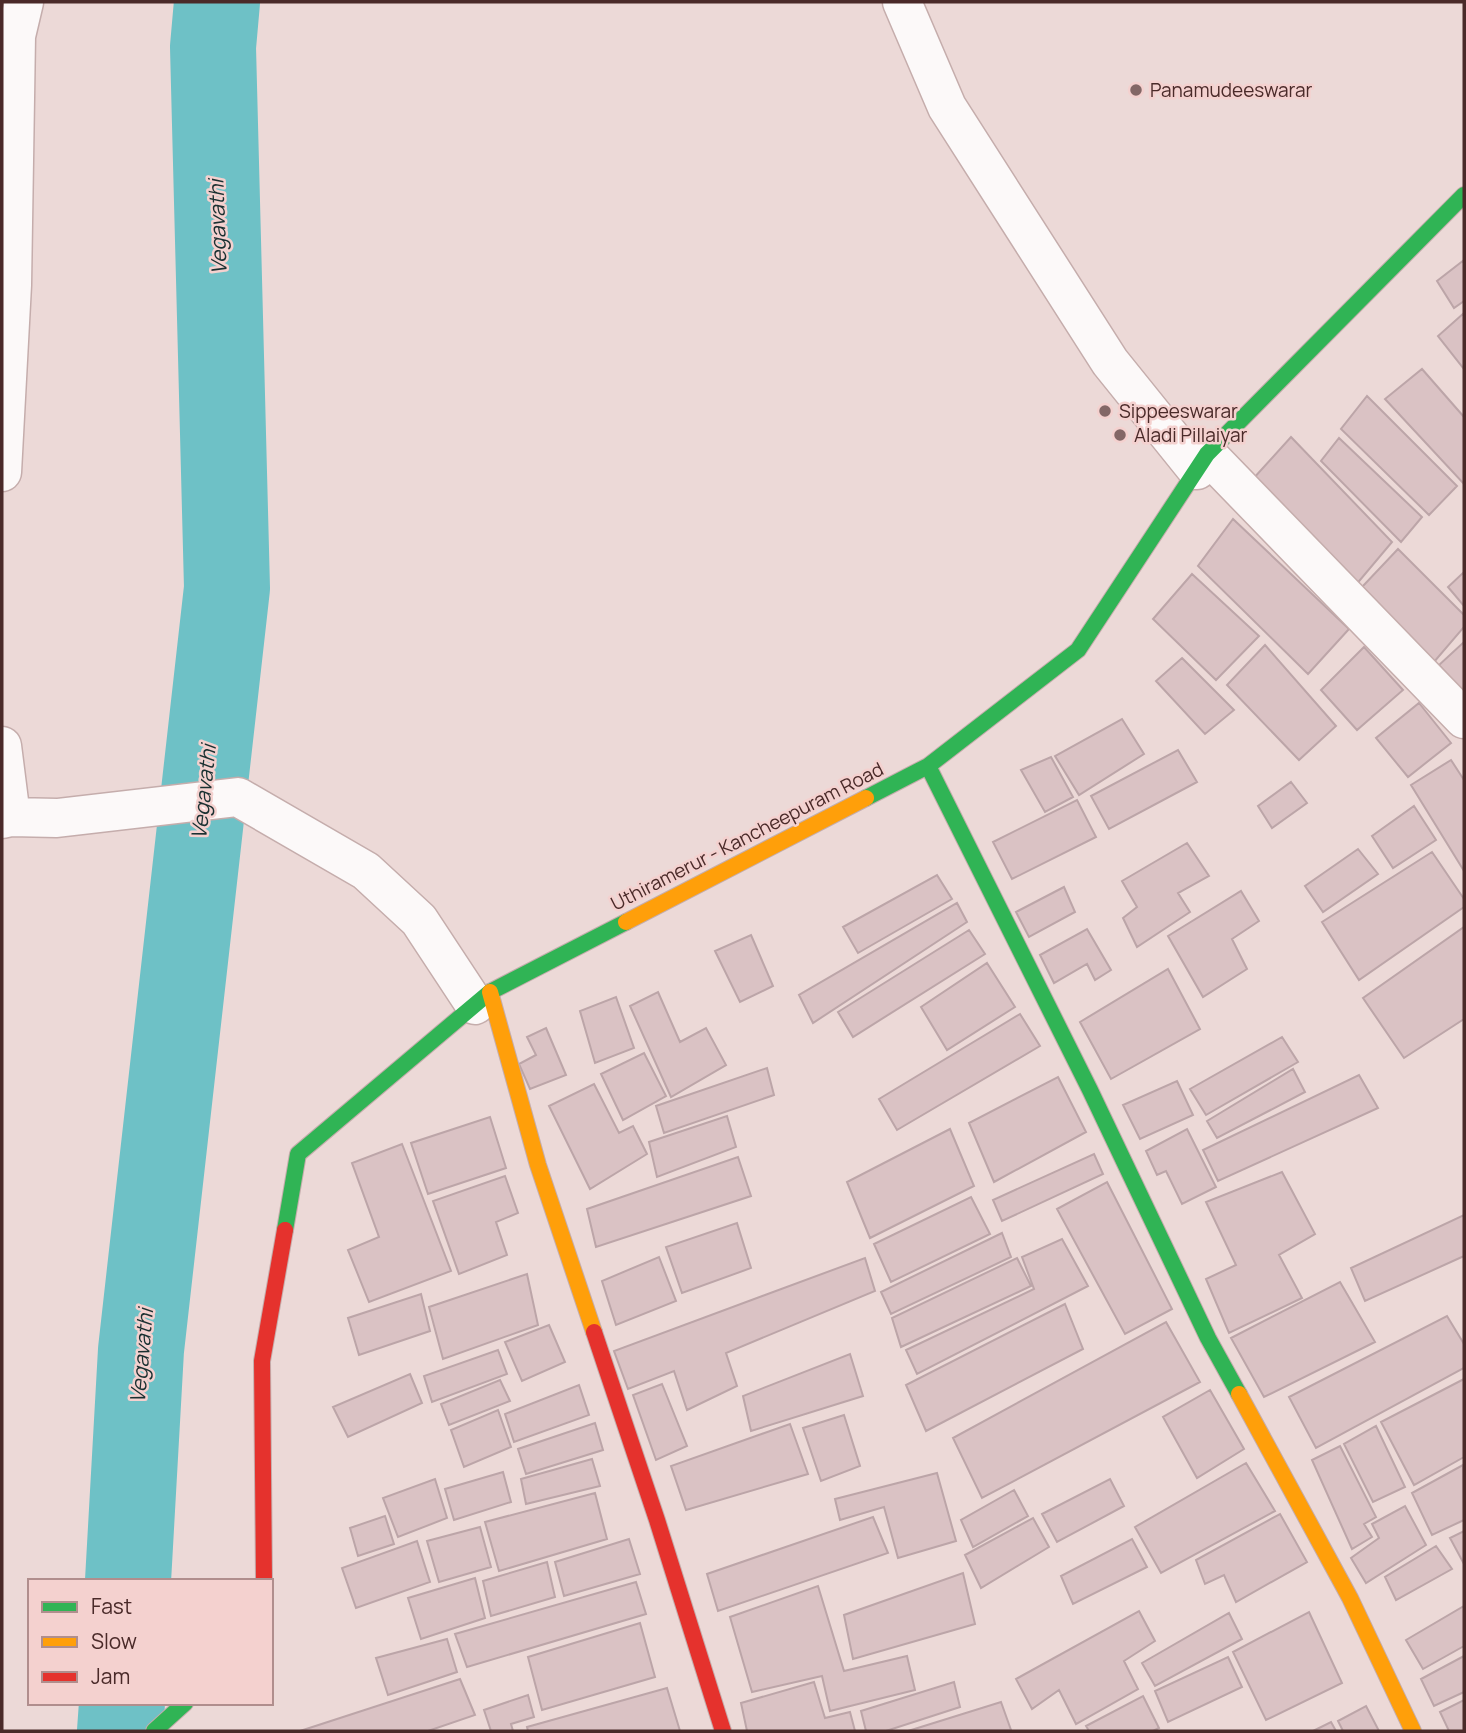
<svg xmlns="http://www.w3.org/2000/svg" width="1466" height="1733" viewBox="0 0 1466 1733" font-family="Manrope,sans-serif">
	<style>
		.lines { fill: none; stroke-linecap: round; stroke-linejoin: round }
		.river { stroke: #6ec1c6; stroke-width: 86 }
		.building { fill: #dac2c4; stroke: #bca5a8; stroke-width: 2 }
		.street-casing { stroke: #c5adac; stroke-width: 41 }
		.fast-casing { stroke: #c5adac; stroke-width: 18 }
		.slow-casing { stroke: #c5adac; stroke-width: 18 }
		.jam-casing { stroke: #c5adac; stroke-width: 18 }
		.street { stroke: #fcf9f9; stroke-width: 38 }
		.fast { stroke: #30b455; stroke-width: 16 }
		.slow { stroke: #ff9f0a; stroke-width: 16 }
		.jam { stroke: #e5322d; stroke-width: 16 }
		.poi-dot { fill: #836766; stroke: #f4d1cf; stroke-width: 2.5 }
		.labels { text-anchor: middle; stroke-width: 5; stroke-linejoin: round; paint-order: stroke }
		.poi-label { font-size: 19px; fill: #4a2a29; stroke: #f4d1cf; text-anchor: start }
		.street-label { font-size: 19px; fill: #4a2a29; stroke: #f4d1cf }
		.water-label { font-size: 21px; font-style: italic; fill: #1a3031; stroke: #f4d1cf }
	</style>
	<rect width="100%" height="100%" fill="#ecd9d7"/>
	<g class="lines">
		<path class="river" d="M 128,1581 L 141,1350 L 227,588 L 213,47 L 217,2
			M 120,1731 L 122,1703"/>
	</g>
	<path class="building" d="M 1464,260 L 1464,301 L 1454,308 L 1437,281 Z
		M 1464,313 L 1464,369 L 1438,336 Z
		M 1422,369 L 1464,417 L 1464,484 L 1385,399 Z
		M 1367,396 L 1457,486 L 1429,515 L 1341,429 Z
		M 1291,437 L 1392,542 L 1355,586 L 1252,480 Z
		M 1339,438 L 1422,517 L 1401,542 L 1321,461 Z
		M 1233,519 L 1349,629 L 1308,674 L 1198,566 Z
		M 1398,549 L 1464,615 L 1464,627 L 1434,662 L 1362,587 Z
		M 1464,572 L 1464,606 L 1448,587 Z
		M 1192,574 L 1259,636 L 1216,680 L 1153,619 Z
		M 1464,642 L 1464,695 L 1439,665 Z
		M 1265,645 L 1336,726 L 1299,760 L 1227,685 Z
		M 1364,647 L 1403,690 L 1357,730 L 1321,690 Z
		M 1182,658 L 1234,710 L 1205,734 L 1156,681 Z
		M 1419,703 L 1451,743 L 1408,777 L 1376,738 Z
		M 1122,719 L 1144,754 L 1079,795 L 1055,756 Z
		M 1178,750 L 1197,782 L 1109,829 L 1091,796 Z
		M 1051,757 L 1073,797 L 1045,812 L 1021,770 Z
		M 1451,760 L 1464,780 L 1464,871 L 1411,785 Z
		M 1291,782 L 1307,803 L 1272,828 L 1258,806 Z
		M 1077,800 L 1096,837 L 1012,879 L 993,842 Z
		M 1414,806 L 1436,840 L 1393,868 L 1372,836 Z
		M 1187,843 L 1209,876 L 1178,893 L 1190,912 L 1137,947 L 1123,918 L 1137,907 L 1122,881 Z
		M 1358,849 L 1378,874 L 1323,912 L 1305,886 Z
		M 1432,852 L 1464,899 L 1464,907 L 1359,980 L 1322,922 Z
		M 937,875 L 952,899 L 858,953 L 843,927 Z
		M 1064,887 L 1075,912 L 1029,937 L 1016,912 Z
		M 1241,891 L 1259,921 L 1232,939 L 1247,969 L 1203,997 L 1168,936 Z
		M 957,903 L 967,922 L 813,1023 L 799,995 Z
		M 1464,927 L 1464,1019 L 1404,1058 L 1363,998 Z
		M 1087,929 L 1111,970 L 1095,980 L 1087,964 L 1054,983 L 1040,955 Z
		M 969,930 L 985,954 L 853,1037 L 838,1012 Z
		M 751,935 L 773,986 L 740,1002 L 715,951 Z
		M 987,963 L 1015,1007 L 947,1050 L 921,1007 Z
		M 1168,969 L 1200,1029 L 1111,1079 L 1080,1022 Z
		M 658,992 L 680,1042 L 706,1028 L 726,1065 L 671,1097 L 630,1006 Z
		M 616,997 L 634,1048 L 595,1063 L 580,1011 Z
		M 1020,1014 L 1040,1046 L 897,1130 L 879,1099 Z
		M 546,1028 L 566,1075 L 530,1089 L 519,1064 L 536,1055 L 527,1037 Z
		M 1282,1037 L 1298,1062 L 1206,1115 L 1190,1089 Z
		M 644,1053 L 666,1096 L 623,1120 L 601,1074 Z
		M 767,1068 L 774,1095 L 664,1133 L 656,1106 Z
		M 1293,1069 L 1305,1092 L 1217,1138 L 1207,1121 Z
		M 1359,1075 L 1378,1108 L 1218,1181 L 1203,1150 Z
		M 1058,1077 L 1086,1132 L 994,1182 L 969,1123 Z
		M 1177,1081 L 1193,1115 L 1140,1139 L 1123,1105 Z
		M 594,1084 L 619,1133 L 633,1126 L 647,1154 L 590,1189 L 549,1106 Z
		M 727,1116 L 736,1147 L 657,1177 L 649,1142 Z
		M 490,1117 L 506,1168 L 428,1194 L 411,1143 Z
		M 950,1129 L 974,1186 L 870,1238 L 847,1182 Z
		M 1187,1129 L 1216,1187 L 1182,1204 L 1166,1171 L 1157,1175 L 1146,1151 Z
		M 402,1144 L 451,1271 L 369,1302 L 348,1250 L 379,1237 L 352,1163 Z
		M 1094,1154 L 1103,1174 L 1002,1221 L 993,1200 Z
		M 738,1157 L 751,1196 L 596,1247 L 587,1209 Z
		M 1282,1172 L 1315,1234 L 1279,1255 L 1302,1298 L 1229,1333 L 1206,1279 L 1236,1265 L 1206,1202 Z
		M 505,1176 L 518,1213 L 496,1222 L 507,1255 L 459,1274 L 433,1201 Z
		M 1107,1182 L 1172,1309 L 1125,1334 L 1057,1209 Z
		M 971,1197 L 990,1234 L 891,1282 L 874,1244 Z
		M 1464,1215 L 1464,1256 L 1365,1301 L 1351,1268 Z
		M 737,1223 L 751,1268 L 682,1293 L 666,1247 Z
		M 1002,1233 L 1011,1257 L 891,1314 L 881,1292 Z
		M 1062,1239 L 1088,1286 L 917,1374 L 906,1350 L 1034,1289 L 1022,1257 Z
		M 659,1257 L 676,1301 L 616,1325 L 602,1281 Z
		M 865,1258 L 875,1291 L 726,1353 L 737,1386 L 687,1410 L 674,1371 L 628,1389 L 614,1351 Z
		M 1017,1258 L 1031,1286 L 901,1347 L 892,1318 Z
		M 527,1274 L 538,1325 L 443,1359 L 429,1307 Z
		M 1340,1282 L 1375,1342 L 1264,1397 L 1231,1338 Z
		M 421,1294 L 430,1331 L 359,1355 L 348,1318 Z
		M 1065,1304 L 1083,1349 L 926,1431 L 906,1385 Z
		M 1447,1316 L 1464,1344 L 1464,1368 L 1316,1448 L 1289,1397 Z
		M 1166,1322 L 1200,1382 L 982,1498 L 953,1438 Z
		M 549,1325 L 565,1362 L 522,1381 L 505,1342 Z
		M 498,1350 L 507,1374 L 432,1402 L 424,1376 Z
		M 850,1354 L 863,1396 L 751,1431 L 743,1396 Z
		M 410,1374 L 422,1403 L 348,1437 L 333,1407 Z
		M 1464,1379 L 1464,1457 L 1414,1485 L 1381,1422 Z
		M 500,1380 L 510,1401 L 449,1425 L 441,1404 Z
		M 662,1384 L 687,1446 L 656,1460 L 633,1395 Z
		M 579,1385 L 589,1415 L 514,1442 L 505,1414 Z
		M 1210,1390 L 1244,1449 L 1197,1478 L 1163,1417 Z
		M 498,1410 L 511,1447 L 464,1467 L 451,1430 Z
		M 844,1415 L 860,1466 L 821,1481 L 803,1428 Z
		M 595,1423 L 603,1450 L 526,1474 L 518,1449 Z
		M 790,1424 L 808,1474 L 686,1510 L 671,1466 Z
		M 1376,1426 L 1405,1487 L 1373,1502 L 1344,1444 Z
		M 1340,1446 L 1376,1517 L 1364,1524 L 1372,1537 L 1352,1549 L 1312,1460 Z
		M 592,1459 L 600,1486 L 526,1504 L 521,1479 Z
		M 1246,1463 L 1275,1511 L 1161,1573 L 1135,1527 Z
		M 1463,1465 L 1464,1520 L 1432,1535 L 1412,1493 Z
		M 503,1472 L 511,1502 L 454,1520 L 445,1489 Z
		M 937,1473 L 956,1541 L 898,1558 L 884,1507 L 840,1520 L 835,1499 Z
		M 435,1479 L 447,1518 L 398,1537 L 383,1498 Z
		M 1110,1479 L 1124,1506 L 1057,1542 L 1042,1514 Z
		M 1014,1490 L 1028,1516 L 973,1547 L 961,1520 Z
		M 595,1493 L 607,1539 L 499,1571 L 485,1522 Z
		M 1405,1506 L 1426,1545 L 1366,1583 L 1351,1558 L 1379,1538 L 1372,1524 Z
		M 1280,1514 L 1307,1562 L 1236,1602 L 1224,1575 L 1205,1584 L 1196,1560 Z
		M 385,1516 L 394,1544 L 358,1556 L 350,1528 Z
		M 873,1517 L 888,1553 L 718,1611 L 707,1574 Z
		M 1033,1518 L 1049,1547 L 981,1588 L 965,1555 Z
		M 480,1527 L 491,1567 L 439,1582 L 427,1541 Z
		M 1464,1531 L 1464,1564 L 1450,1538 Z
		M 629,1539 L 640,1574 L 564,1596 L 555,1562 Z
		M 1132,1539 L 1147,1567 L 1073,1604 L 1061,1576 Z
		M 417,1541 L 430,1582 L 356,1608 L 342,1568 Z
		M 1436,1546 L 1452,1569 L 1396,1600 L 1385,1577 Z
		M 547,1562 L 555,1597 L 491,1616 L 483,1581 Z
		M 963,1573 L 975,1624 L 853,1659 L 844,1615 Z
		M 475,1578 L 485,1618 L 421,1639 L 408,1598 Z
		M 636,1582 L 646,1614 L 467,1667 L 455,1634 Z
		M 818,1586 L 844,1671 L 907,1656 L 915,1690 L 830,1711 L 822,1676 L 752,1692 L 730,1617 Z
		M 1464,1606 L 1464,1646 L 1423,1669 L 1406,1640 Z
		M 1139,1611 L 1155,1641 L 1124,1661 L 1138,1689 L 1076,1724 L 1059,1690 L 1032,1709 L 1016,1679 Z
		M 1309,1612 L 1342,1683 L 1266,1720 L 1233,1652 Z
		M 1229,1613 L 1242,1639 L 1155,1686 L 1142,1663 Z
		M 640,1623 L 655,1677 L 542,1710 L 528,1657 Z
		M 447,1639 L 457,1672 L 388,1695 L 376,1658 Z
		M 1464,1656 L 1464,1692 L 1434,1706 L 1421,1679 Z
		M 1228,1657 L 1242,1687 L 1168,1722 L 1155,1691 Z
		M 460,1679 L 475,1715 L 428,1731 L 300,1731 Z
		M 814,1682 L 825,1718 L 850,1712 L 855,1731 L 747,1731 L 741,1703 Z
		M 954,1682 L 960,1707 L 886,1731 L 866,1731 L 861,1711 Z
		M 667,1688 L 680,1731 L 528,1731 L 527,1727 Z
		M 528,1695 L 534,1717 L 511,1724 L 513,1731 L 491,1731 L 484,1710 Z
		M 1143,1696 L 1159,1728 L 1153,1731 L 1089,1731 L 1086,1726 Z
		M 1464,1700 L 1464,1731 L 1449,1731 L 1440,1712 Z
		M 1001,1702 L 1011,1730 L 908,1731 Z
		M 1366,1706 L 1379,1731 L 1343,1731 L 1338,1721 Z
		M 1331,1722 L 1336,1731 L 1313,1731 Z"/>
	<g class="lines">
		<g class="street-casing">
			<path id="street" d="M 902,2 L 947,107 L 1110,362 L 1197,470
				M 1207,454 L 1464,719
				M 2,472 L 12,285 L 16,36 L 24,2
				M 2,746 L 11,817
				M 2,819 L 11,817 L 57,818 L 238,797 L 366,871 L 419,920 L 475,1005"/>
		</g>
		<g class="fast-casing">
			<path id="fast" d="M 928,766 L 1090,1090 L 1208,1338 L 1239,1394
				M 866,798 L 928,766 L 1078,650 L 1207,454 L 1464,195
				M 285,1230 L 298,1154 L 490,992 L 626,922
				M 154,1731 L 185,1703"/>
		</g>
		<g class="slow-casing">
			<path id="slow" d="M 626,922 L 866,798
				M 490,992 L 538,1165 L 594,1332
				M 1239,1394 L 1350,1598 L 1413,1731"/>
		</g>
		<g class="jam-casing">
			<path id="jam" d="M 594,1332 L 657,1520 L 723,1731
				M 264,1581 L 262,1361 L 285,1230"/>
		</g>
		<use href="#street" class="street"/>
		<use href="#fast" class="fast"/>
		<use href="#slow" class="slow"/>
		<use href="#jam" class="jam"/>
	</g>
	<g class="poi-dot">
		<circle cx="1136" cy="90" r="7"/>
		<circle cx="1105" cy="411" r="7"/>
		<circle cx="1120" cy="435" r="7"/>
	</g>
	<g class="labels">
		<g class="poi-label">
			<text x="1150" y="97">Panamudeeswarar</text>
			<text x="1119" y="418">Sippeeswarar</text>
			<text x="1134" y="442">Aladi Pillaiyar</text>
		</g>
		<g class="street-label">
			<text transform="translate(747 836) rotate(-27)" y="7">Uthiramerur - Kancheepuram Road</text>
		</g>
		<g class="water-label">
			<text transform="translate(218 227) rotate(-92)" y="7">Vegavathi</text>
			<text transform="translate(204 792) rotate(-84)" y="7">Vegavathi</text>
			<text transform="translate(142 1356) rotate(-85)" y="7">Vegavathi</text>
		</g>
	</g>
	<rect width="1466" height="1733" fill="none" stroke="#4a2a29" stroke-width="7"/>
	<rect x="28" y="1579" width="245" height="126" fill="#f4d1cf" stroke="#b08e8d" stroke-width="2"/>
	<rect x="42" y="1602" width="35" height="10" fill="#30b455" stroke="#b08e8d" stroke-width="2"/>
	<text x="91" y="1614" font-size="21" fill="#4a2a29">Fast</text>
	<rect x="42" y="1637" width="35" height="10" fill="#ff9f0a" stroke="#b08e8d" stroke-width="2"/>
	<text x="91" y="1649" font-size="21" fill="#4a2a29">Slow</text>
	<rect x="42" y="1672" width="35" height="10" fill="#e5322d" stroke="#b08e8d" stroke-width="2"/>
	<text x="91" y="1684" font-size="21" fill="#4a2a29">Jam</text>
</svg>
